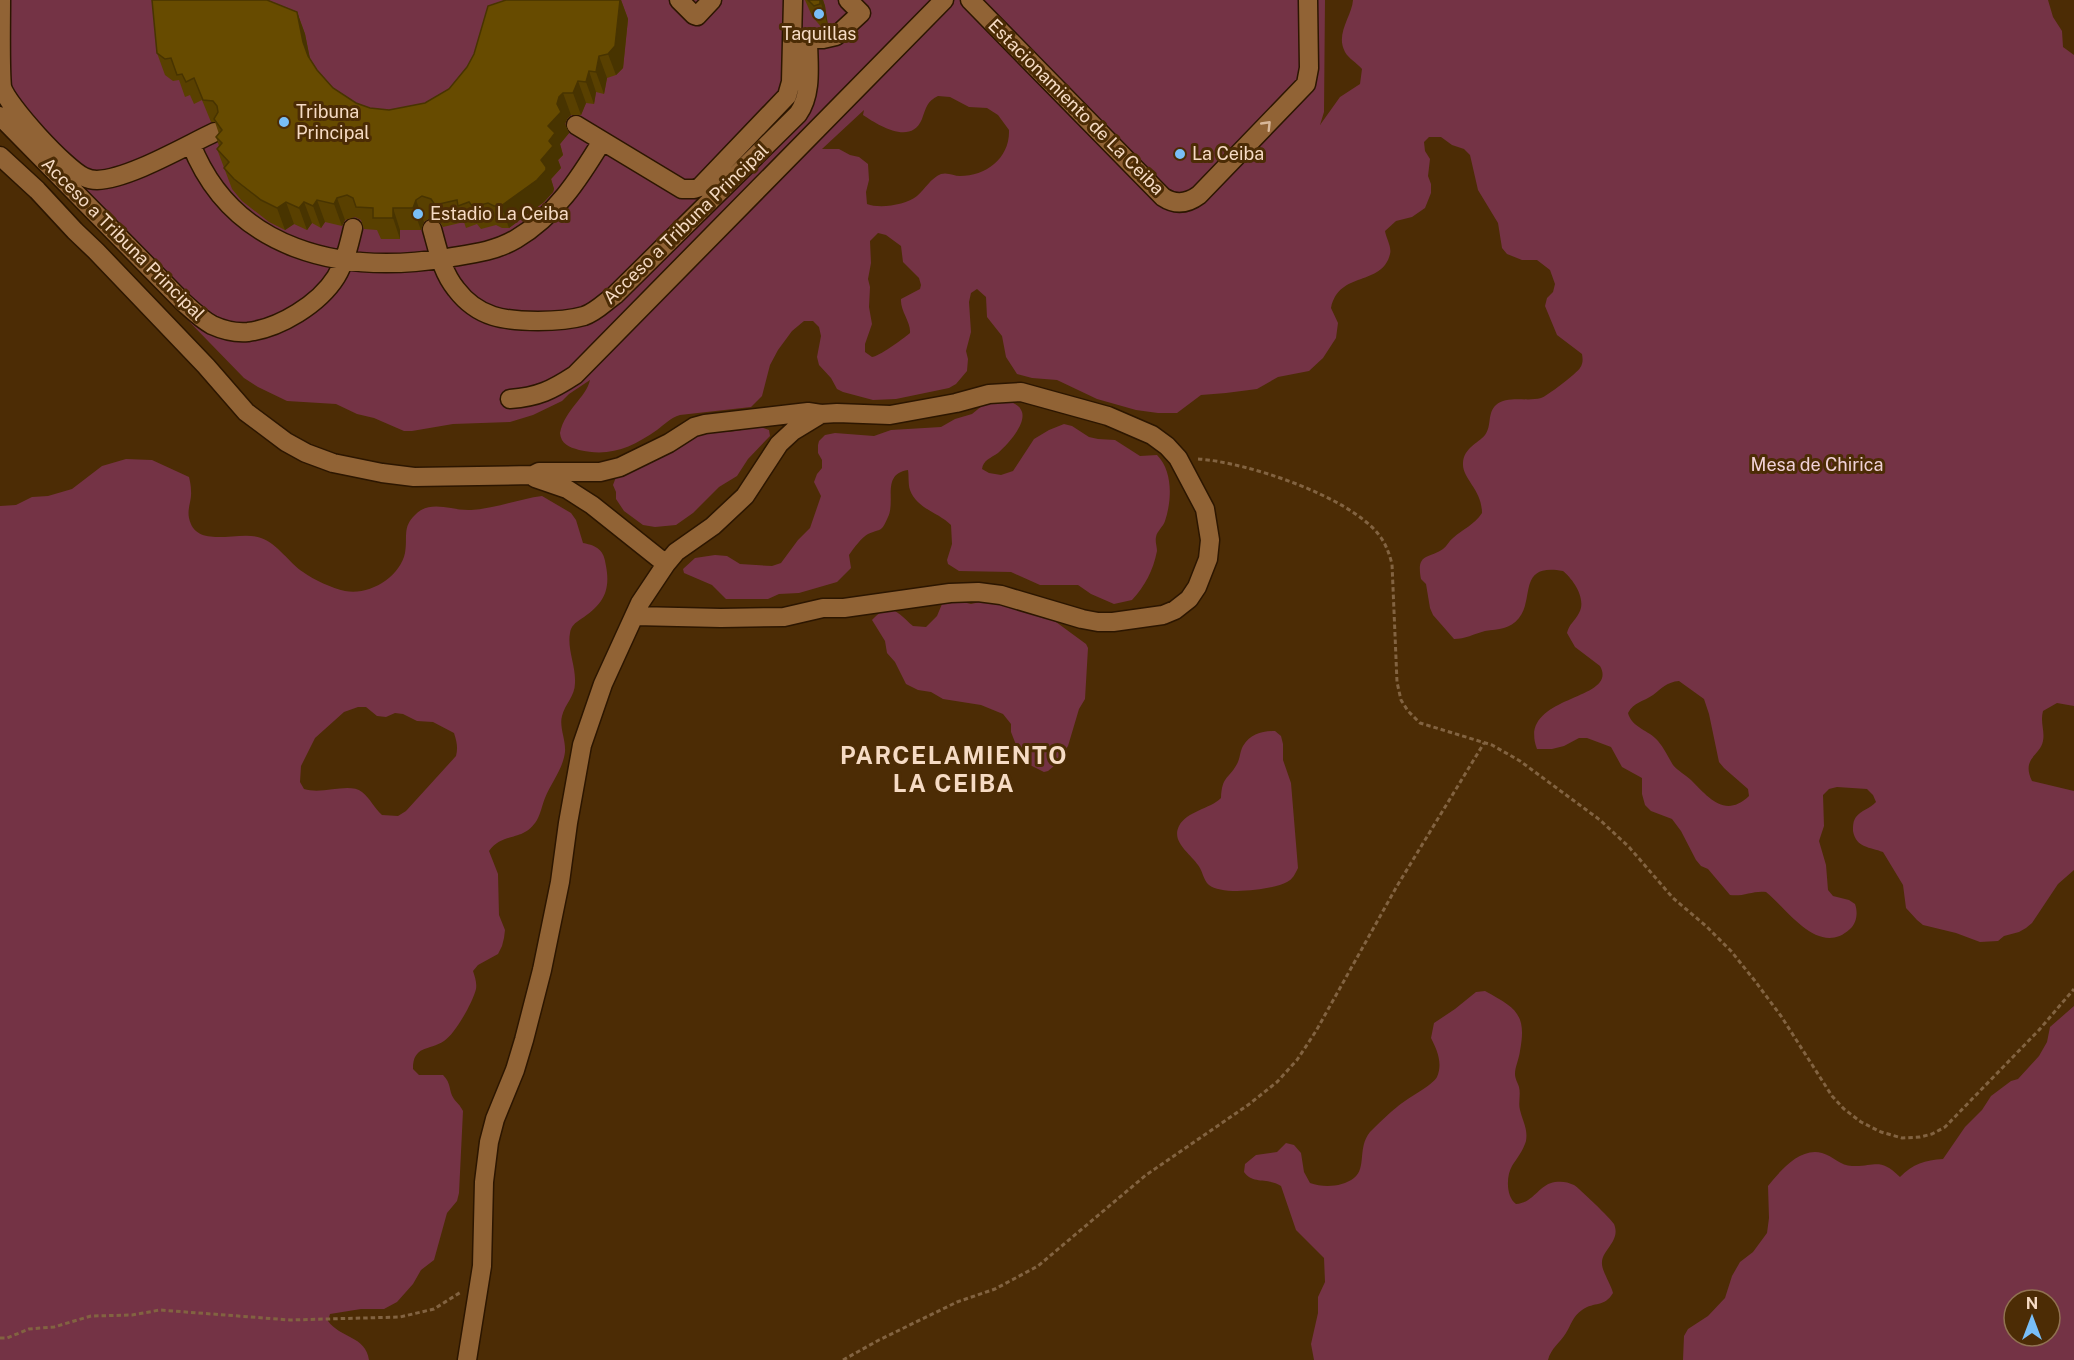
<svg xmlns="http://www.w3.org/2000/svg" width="2074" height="1360" viewBox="0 0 2074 1360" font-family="'Public Sans',sans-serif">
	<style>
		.green { fill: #743345; fill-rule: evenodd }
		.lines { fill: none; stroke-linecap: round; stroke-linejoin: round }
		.minor-casing { stroke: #2c1600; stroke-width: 21 }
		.path { stroke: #826341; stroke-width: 3; stroke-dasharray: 4.5 3; stroke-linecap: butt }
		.minor { stroke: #916335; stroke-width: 18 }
		.wall { fill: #594000 }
		.shaded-wall { fill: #483400 }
		.building { fill: #674b00; stroke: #483400; stroke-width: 1.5 }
		.oneway { stroke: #d8b799 }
		.poi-dot { fill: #79bff8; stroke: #4c2c05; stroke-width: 2 }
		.labels { text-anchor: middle; stroke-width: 6; stroke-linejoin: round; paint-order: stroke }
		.poi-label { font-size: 18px; fill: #f6dbc4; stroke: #4c2c05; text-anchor: start }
		.street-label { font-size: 18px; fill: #f6dbc4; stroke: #4c2c05 }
		.park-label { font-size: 18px; fill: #f0d1d7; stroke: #4c2c05 }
		.district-label { font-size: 24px; font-weight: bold; letter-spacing: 1.5px; fill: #f6dbc4; stroke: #4c2c05 }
	</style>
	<rect width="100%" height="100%" fill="#4c2c05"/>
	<path class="green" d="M 0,0 L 1325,0 L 1324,112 L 1320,125 L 1340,97 L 1360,84 L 1362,69 C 1357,63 1348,58 1345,52 C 1335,34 1352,16 1353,0 L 2048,0 L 2053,17 L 2062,31 L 2063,47 L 2074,55 L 2074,706 L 2057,703 L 2043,711 C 2040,722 2045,731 2043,741 C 2040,756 2021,758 2032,781 L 2074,791 L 2074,870 L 2058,884 L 2032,923 L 2026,928 L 2019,932 L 2004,936 L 1998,941 L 1980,942 L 1956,933 L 1923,925 L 1917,920 L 1906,908 L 1903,885 L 1883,852 C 1870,847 1856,848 1853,831 C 1853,826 1853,821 1856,817 C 1861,810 1870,809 1876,802 L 1873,795 L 1867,789 L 1837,787 L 1829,789 L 1823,795 L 1824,826 L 1819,841 L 1826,865 L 1828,890 L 1833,896 L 1849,900 L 1855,904 C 1858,912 1857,923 1850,929 C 1819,958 1787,909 1766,892 C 1754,890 1743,897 1730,895 L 1708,869 L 1701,866 L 1696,860 L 1681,831 L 1672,819 L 1651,811 L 1645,805 L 1642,794 L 1642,778 L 1622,767 L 1611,747 L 1587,738 L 1579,738 L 1564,746 L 1552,749 L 1537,749 C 1516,694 1620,702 1600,666 L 1575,647 L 1567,633 C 1569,624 1575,621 1579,613 C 1587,599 1573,579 1563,571 C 1517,563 1535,598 1519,618 C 1510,629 1499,629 1485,631 C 1474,634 1465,639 1454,639 L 1433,615 L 1430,608 L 1426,584 L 1421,579 C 1416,553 1428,559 1443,549 C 1447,546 1449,541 1453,538 C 1463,529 1474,525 1482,513 C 1482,489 1462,479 1463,463 C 1464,448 1477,444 1485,435 C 1492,426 1487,413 1496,405 C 1507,395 1527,402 1541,398 C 1546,397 1577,373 1580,368 C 1583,363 1583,360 1582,354 L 1557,335 L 1545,306 L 1547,298 L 1553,292 L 1555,284 L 1550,270 L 1537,260 L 1522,260 L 1507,254 L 1502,248 L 1498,223 L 1478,190 L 1470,155 L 1464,149 L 1452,145 L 1441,137 L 1429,137 L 1424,142 L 1425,151 L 1430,159 L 1428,176 L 1431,184 L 1431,193 L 1425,208 L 1412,217 L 1396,221 L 1385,231 C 1386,238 1392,247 1390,254 C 1382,287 1339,270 1331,308 L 1338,323 L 1336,338 L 1323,358 L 1309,371 L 1278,377 L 1257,389 L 1226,393 L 1201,395 L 1177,413 L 1158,413 L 1136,410 L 1097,399 L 1057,380 L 1032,378 L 1017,374 L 1006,357 L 1002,336 L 987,317 L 986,297 L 977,289 L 971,293 L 969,302 L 971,332 L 966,351 L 968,359 L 967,371 L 956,384 L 949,388 L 896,399 L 873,400 L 843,392 L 837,389 L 831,378 L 819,365 L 817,357 L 821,336 L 819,327 L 813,321 L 804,321 L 792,331 L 778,350 L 770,365 L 762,396 L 751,407 L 680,415 C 670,418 665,424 657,430 C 631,448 610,457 579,450 C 569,447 561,444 560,433 C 565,409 586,398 590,380 L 569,394 L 562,401 L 533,415 L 510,422 L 453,424 L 412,431 L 404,431 L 374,418 L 357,414 L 336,404 L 287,401 L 258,387 L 244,378 L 0,127 ZM 938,96 L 950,97 L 969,107 L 987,108 L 998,115 L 1009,130 C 1010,158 986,176 960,176 C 954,176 948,172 941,174 C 931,178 925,189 917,196 C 906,205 880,209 867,204 L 866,192 L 869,180 L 868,164 L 859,157 L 850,155 L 839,149 L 822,149 L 864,110 L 863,115 C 878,125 911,146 922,119 C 926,108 927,101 938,96 ZM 878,233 L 886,235 L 901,246 L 903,262 L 919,278 L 921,285 L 920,289 L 901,299 C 900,311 911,322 910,333 C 903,339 878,357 872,357 L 865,352 L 865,344 L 872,324 L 869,307 L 870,287 L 868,279 L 871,263 L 870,241 ZM 1679,681 L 1704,699 L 1709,714 L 1719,762 L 1724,768 L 1748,789 L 1749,796 C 1725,819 1708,797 1691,780 C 1686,775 1678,771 1673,765 C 1668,757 1664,748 1658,741 C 1649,730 1632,728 1628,713 C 1634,702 1643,702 1653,695 C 1662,688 1667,682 1679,681 Z
		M 988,401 C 999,401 1018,399 1022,412 C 1026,425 1007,445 998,453 C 991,458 983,460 982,469 L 989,473 L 1001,475 L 1013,471 L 1034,439 L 1049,430 L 1064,424 L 1072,426 L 1089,437 L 1098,439 L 1115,440 L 1140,456 L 1157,455 C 1173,471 1172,500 1165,521 C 1163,527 1157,531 1156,537 C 1155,542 1157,546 1157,551 C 1153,571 1145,586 1132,600 L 1114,604 L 1091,594 L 1078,585 L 1040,585 L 1011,572 L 959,571 L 948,564 L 947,560 L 952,544 L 951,525 C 938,512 917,509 910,490 C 908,484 909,476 908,470 C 881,474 896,501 888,517 C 881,533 882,528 868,534 C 861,538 854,548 849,555 L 851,568 L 837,582 L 799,593 L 779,594 L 768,599 L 726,599 L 712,585 L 684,573 L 683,569 L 695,558 L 715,555 L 727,556 L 740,564 L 772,566 L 781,563 L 798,540 L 810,528 L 821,496 L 814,482 L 817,474 L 822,468 L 822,460 L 818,453 L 818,445 L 819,441 L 825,435 L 835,433 L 874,436 L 891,430 L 941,427 L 955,419 L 972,414 Z
		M 761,427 L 769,430 L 770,436 L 748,459 L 737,476 L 719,487 L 693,513 L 676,525 L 655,527 L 643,525 L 624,511 L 616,499 L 616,492 L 613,485 L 616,477 L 639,468 L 686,441 L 706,431 L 728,432 Z
		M 126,459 L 152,460 L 189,477 C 190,481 191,486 191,491 C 192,500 187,508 189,518 C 196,551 240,529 261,538 C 278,544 289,563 303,572 C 314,580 332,588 345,591 C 369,596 400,577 405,553 C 408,538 402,527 415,515 C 430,499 452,511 471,510 C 495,509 518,499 542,496 L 571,513 L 576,520 L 583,543 C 598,546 604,550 606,566 C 611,592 602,605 581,619 C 575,623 571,626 570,633 C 567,649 576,666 575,683 C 575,696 565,704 562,716 C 559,727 566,740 565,752 C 563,769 551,783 545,798 C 542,805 541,813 537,820 C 523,843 503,831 489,851 L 498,874 L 499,915 L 505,930 L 504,938 L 502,946 L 498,954 L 478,965 L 473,971 C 475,977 477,983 476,989 C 473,1002 455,1034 444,1041 C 429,1051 413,1045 413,1069 L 419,1075 L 443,1075 C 452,1084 448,1090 454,1099 C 457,1103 460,1105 463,1111 L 459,1193 L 457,1201 L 447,1213 L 434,1260 L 421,1270 L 413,1284 L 397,1302 L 384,1309 L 361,1309 L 330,1314 L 328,1321 C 340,1338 366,1336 369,1360 L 0,1360 L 0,506 L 16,505 L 32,497 L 48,496 L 72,489 L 102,466 ZM 358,707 L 366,707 L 377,716 L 386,717 L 395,713 L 403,714 L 417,721 L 433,722 L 454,733 C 457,742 458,748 456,756 L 406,811 L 398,816 L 382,815 C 374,808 370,798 362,792 C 349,782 323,795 304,789 L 300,782 L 301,766 L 315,738 L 344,712 Z
		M 984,601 L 1005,601 L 1042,615 L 1056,622 L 1086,644 L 1088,648 L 1085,699 L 1079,709 L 1068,746 L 1054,766 L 1048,771 L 1044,772 L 1032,766 L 1020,755 L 1011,732 L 1011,724 L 1003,714 L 981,705 L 943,699 L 931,692 L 918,690 L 906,684 L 895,662 L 887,653 L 885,641 L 872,620 C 890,600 897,612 913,626 L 926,627 L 937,616 L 942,604 L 963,602 L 971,604 Z
		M 1275,731 L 1281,736 L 1283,744 L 1283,760 L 1291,783 L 1298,868 C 1295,874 1293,879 1287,882 C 1273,890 1222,896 1209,885 C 1203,880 1203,871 1198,865 C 1190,853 1171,842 1179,826 C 1187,811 1210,809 1221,798 C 1222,776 1228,780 1237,764 C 1240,759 1240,751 1243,746 C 1250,734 1262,731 1275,731 Z
		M 1485,991 C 1516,1008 1527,1014 1520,1051 C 1519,1059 1515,1067 1515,1074 C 1515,1079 1518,1083 1519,1087 C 1521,1095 1518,1103 1520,1110 C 1523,1122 1528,1129 1526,1141 C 1523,1151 1517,1158 1512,1166 C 1506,1176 1506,1197 1516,1204 C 1534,1203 1539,1184 1555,1182 C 1562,1181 1568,1182 1574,1185 C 1578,1187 1612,1220 1614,1224 C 1621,1241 1603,1249 1602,1262 C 1601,1270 1611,1284 1613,1293 C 1604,1308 1595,1301 1582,1310 C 1573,1316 1571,1325 1566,1333 C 1560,1343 1551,1348 1548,1360 L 1314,1360 L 1311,1344 L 1318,1313 L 1318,1297 L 1325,1282 L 1324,1258 L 1296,1230 L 1281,1186 C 1268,1177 1253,1185 1244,1172 L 1245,1164 L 1256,1155 L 1277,1152 L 1286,1143 L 1294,1145 L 1301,1153 L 1304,1172 L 1310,1183 C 1324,1188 1342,1187 1354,1178 C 1367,1168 1357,1148 1370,1132 C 1378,1124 1388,1114 1397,1107 C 1406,1099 1433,1085 1437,1077 C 1443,1063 1437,1050 1431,1038 L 1434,1023 L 1455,1009 L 1476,992 Z
		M 2074,1006 L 2074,1360 L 1683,1360 L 1684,1336 L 1688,1329 L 1708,1316 L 1725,1298 L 1732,1276 L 1740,1262 L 1753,1252 L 1767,1233 L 1769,1218 L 1768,1186 C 1780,1171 1800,1147 1822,1153 C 1833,1156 1841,1166 1852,1166 C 1876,1167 1879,1157 1900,1177 C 1913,1164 1925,1160 1943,1159 L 1965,1127 L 1982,1110 L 1991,1096 L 2011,1081 L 2018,1079 L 2039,1056 L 2047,1042 L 2050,1027 ZM 2014,1300 L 2050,1300 L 2050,1336 L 2014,1336 Z"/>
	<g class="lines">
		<g class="minor-casing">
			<path id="minor" d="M 1,0 C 1,22 0,67 2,87 C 7,105 66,169 84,177 C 88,179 93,180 97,180 C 129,179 185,146 215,132
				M 679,0 L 694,15 L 697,16 L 712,0
				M 970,0 L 1163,197 C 1175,205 1187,204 1199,195 L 1306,84 L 1309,68 L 1308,0
				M 797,39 L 823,39 L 836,36 L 861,13 L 848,0
				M 0,116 L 183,302 C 192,310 201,319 212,325 C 223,330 236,333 248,332 C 280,328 319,304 336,277 C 345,262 349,245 353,228
				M 576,125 L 682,189 L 694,189 L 700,187 L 787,96 L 791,82 L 793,0
				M 191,144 C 233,251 342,275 446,258 C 470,254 494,252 516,239 C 555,216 579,179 602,141
				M 0,156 L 37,190 L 75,231 L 96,251 L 206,366 L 246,412 L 286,442 L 306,453 L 333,463 L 382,473 L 414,477 L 533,475 L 535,478 L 567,489 L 592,505 L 666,564
				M 432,229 C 438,250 442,272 456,289 C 478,318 505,321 538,321 C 554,321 570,320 584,316 C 596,312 605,302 615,295 L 798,114 C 813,93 808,63 808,39
				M 510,399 C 538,397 552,390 575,375 L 944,0
				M 533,475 L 539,472 L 600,472 L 620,467 L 669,443 L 694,427 L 705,424 L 808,412 L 821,414 L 837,413 L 890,415 L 956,403 L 989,394 L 1021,392 L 1108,416 L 1152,435 L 1167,446 L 1178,458 L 1205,509 L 1210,540 L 1208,559 L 1197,587 L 1189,599 L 1175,610 L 1163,615 L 1113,622 L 1098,622 L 1082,619 L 1001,595 L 978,592 L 950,593 L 844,608 L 823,608 L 784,617 L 721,618 L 635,616
				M 467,1360 L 482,1266 L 484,1182 L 489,1142 L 495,1119 L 515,1070 L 524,1040 L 542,970 L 560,882 L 568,823 L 582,745 L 603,684 L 640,603 L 666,564 L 676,552 L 713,526 L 745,496 L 779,444 L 793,431 L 821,414"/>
		</g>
		<path class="path" d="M 1198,459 C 1246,462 1349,496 1379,535 C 1386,544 1389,553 1392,564 L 1397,682 L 1401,700 L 1408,711 L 1420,723 L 1492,745 L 1520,761 L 1600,820 L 1629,847 L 1673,898 L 1706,926 L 1731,951 L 1755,981 L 1781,1016 L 1832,1096 L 1844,1109 L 1861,1122 L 1881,1132 L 1902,1138 L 1920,1137 L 1932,1134 L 1945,1127 L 2039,1030 L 2074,989
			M 0,1338 L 7,1338 L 29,1329 L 54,1327 L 91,1316 L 132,1315 L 160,1310 L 290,1320 L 400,1317 L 434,1309 L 461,1292
			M 843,1360 L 879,1340 L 957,1302 L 995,1289 L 1038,1266 L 1146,1175 L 1248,1105 L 1277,1082 L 1297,1060 L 1316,1031 L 1397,886 L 1484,743"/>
		<use href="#minor" class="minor"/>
	</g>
	<path class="wall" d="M 506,0 L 621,0 L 628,19 L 623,68 L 616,75 L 607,78 L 604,94 L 596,92 L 594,104 L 586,103 L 581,115 L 571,115 L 567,119 L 565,124 L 569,133 L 560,144 L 563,155 L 558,160 L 561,168 L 551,179 L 554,189 L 553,192 L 544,202 L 509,228 L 502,228 L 496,225 L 481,229 L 477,224 L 466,228 L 464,222 L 443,227 L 439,221 L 430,218 L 424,222 L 421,230 L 400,230 L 400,239 L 381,239 L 377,230 L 364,229 L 361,220 L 355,217 L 345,220 L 342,226 L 325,222 L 321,228 L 312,223 L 307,230 L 294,224 L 285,230 L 269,222 L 242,201 L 232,189 L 217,149 L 219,146 L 216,137 L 219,134 L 215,122 L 211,122 L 202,100 L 194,104 L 190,95 L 185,97 L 179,80 L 173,81 L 165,75 L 157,53 L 297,12 L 305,34 L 310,59 L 317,70 L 333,88 L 356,103 L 370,108 L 389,110 L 425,103 L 449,89 L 467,67 Z
		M 805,0 L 823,0 L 825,6 L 828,26 L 822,28 L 812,16 Z"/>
	<path class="shaded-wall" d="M 620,0 L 621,0 L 628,19 L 623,68 L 616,75 L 608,54 Z
		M 820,0 L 823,0 L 825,6 L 828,26 Z
		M 297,12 L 305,34 L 311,64 L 303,42 Z
		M 599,56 L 607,78 L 604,94 L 596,72 Z
		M 589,71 L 596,92 L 594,104 L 586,82 Z
		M 578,81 L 586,103 L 581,115 L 573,93 Z
		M 563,93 L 571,115 L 567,119 L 565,124 L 569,133 L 560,144 L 563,155 L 558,160 L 561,168 L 551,179 L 554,189 L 553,192 L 544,202 L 509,228 L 501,206 L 541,160 L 549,141 L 548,126 L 559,97 Z
		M 337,198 L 345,220 L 342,226 L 334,204 Z
		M 317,200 L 325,222 L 321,228 L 313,206 Z
		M 416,200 L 424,222 L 421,230 L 413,208 Z
		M 286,202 L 294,224 L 285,230 L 277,208 Z
		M 304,202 L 312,223 L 307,230 L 299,208 Z
		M 393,208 L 400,230 L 400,239 L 393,218 Z"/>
	<path class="building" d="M 152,0 L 267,0 L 297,12 L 303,42 L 308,56 L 317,70 L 333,88 L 356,103 L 370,108 L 389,110 L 425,103 L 449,89 L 467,67 L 474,54 L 488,6 L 506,0 L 620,0 L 615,46 L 608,54 L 599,56 L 596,72 L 589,71 L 586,82 L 578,81 L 573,93 L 563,93 L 559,97 L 557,104 L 561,112 L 548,126 L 555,133 L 549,141 L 553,146 L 541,160 L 546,167 L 546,170 L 537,180 L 501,206 L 494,206 L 488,203 L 473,207 L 469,202 L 458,206 L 457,200 L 435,205 L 431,199 L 422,196 L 416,200 L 413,208 L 393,208 L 393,218 L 373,218 L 373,208 L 356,207 L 353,198 L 347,195 L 337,198 L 334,204 L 317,200 L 313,206 L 304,202 L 299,208 L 286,202 L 277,208 L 261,200 L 234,179 L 224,168 L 229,162 L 217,149 L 222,143 L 216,137 L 222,130 L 214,119 L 218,112 L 217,106 L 213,101 L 203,100 L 194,78 L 186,82 L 182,74 L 177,75 L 171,58 L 165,59 L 157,53 Z
		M 808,0 L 820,0 L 820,4 L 814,6 Z"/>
	<defs><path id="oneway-chevron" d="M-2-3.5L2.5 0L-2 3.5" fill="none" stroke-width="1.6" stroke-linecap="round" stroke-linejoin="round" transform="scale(1.5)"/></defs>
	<use class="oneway" href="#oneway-chevron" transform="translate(1267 125) rotate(-46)"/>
	<g class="poi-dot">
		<circle cx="819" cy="14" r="6"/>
		<circle cx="284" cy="122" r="6"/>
		<circle cx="1180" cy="154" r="6"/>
		<circle cx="418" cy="214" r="6"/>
	</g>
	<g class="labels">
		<g class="poi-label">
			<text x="819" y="40" text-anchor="middle">Taquillas</text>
			<text x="296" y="118">Tribuna<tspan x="296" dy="21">Principal</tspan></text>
			<text x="1192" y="160">La Ceiba</text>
			<text x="430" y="220">Estadio La Ceiba</text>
		</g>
		<g class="street-label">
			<text transform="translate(1076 107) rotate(45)" y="6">Estacionamiento de La Ceiba</text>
			<text transform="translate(686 224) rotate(-44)" y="6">Acceso a Tribuna Principal</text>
			<text transform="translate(123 239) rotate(45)" y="6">Acceso a Tribuna Principal</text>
		</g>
		<g class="park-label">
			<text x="1817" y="471">Mesa de Chirica</text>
		</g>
		<g class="district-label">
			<text x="954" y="764">PARCELAMIENTO<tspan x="954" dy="28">LA CEIBA</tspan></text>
		</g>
	</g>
	<g transform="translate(2032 1318)"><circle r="28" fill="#4c2c05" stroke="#907251" stroke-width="1.5"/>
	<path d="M0-4.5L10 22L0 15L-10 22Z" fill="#79bff8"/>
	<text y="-9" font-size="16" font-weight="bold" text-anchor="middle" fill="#f6dbc4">N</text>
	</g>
</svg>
